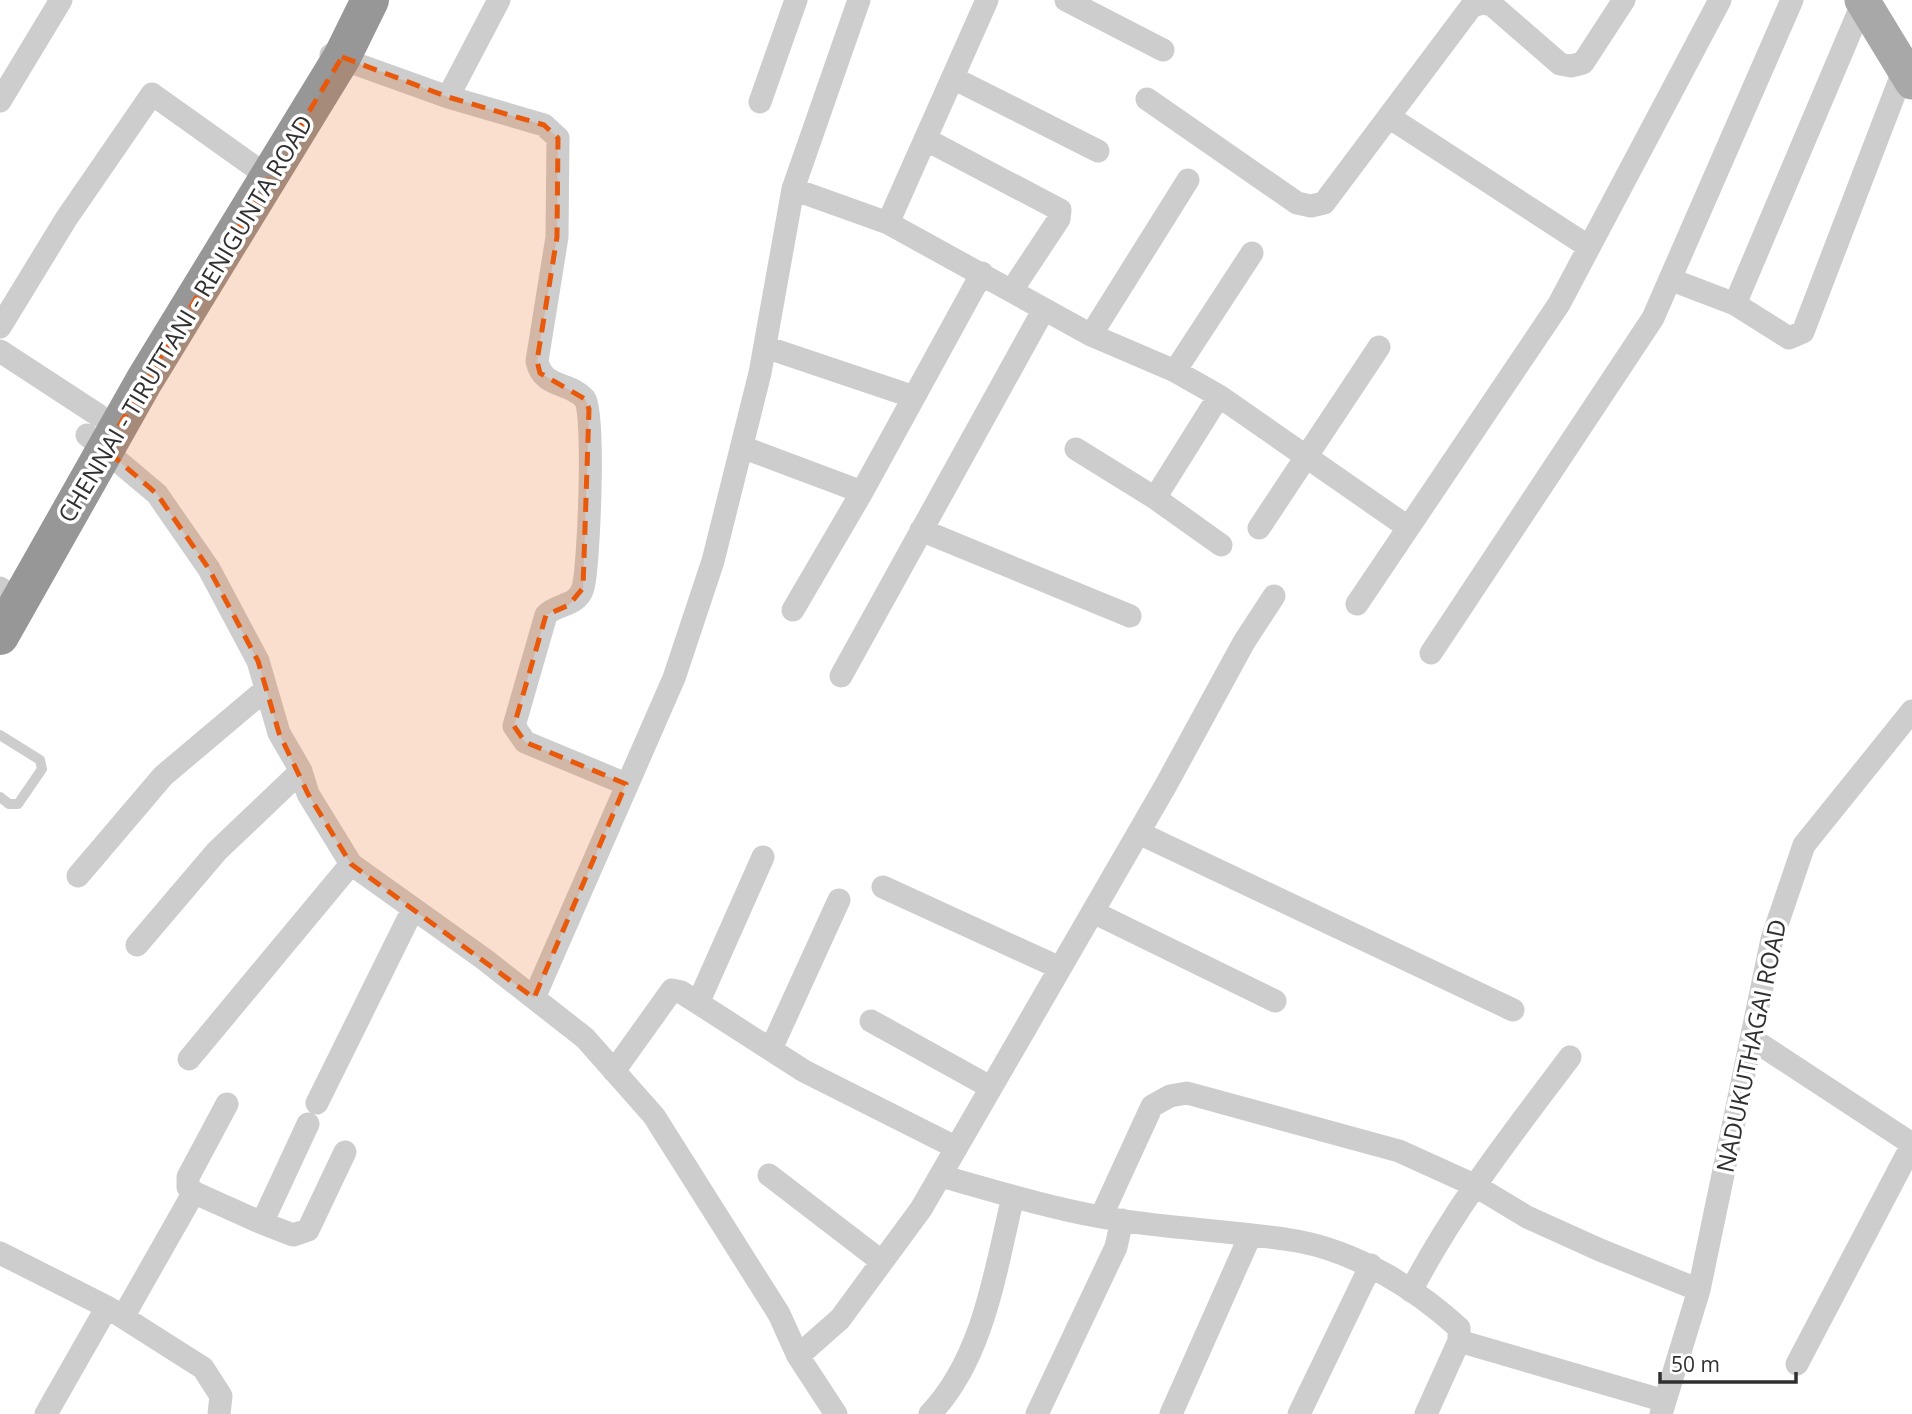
<svg xmlns="http://www.w3.org/2000/svg" width="1912" height="1414" viewBox="0 0 1912 1414" font-family="'Open Sans',sans-serif">
	<style>
		.lines { fill: none; stroke-linecap: round; stroke-linejoin: round }
		.lane { stroke: #cdcdcd; stroke-width: 10 }
		.street { stroke: #cdcdcd; stroke-width: 23 }
		.primary { stroke: #a8a8a8; stroke-width: 35 }
		.highway { stroke: #979797; stroke-width: 38 }
		.marked { fill: #e8590c; fill-opacity: 0.2; stroke: #e8590c; stroke-width: 5; stroke-dasharray: 14 9; stroke-linejoin: round }
		.labels { text-anchor: middle; stroke-width: 7; stroke-linejoin: round; paint-order: stroke }
		.street-label { font-size: 24px; fill: #303030; stroke: #fff }
	</style>
	<rect width="100%" height="100%" fill="#fff"/>
	<g class="lines">
		<path class="lane" d="M 0,735 L 40,760 L 42,769 L 18,804 L 9,804 L 0,797"/>
		<path class="street" d="M 1066,0 L 1163,50
			M 331,55 L 448,97 L 499,0
			M 953,78 L 1098,151
			M 448,97 L 544,125 L 558,138 L 557,237 L 537,361 C 543,389 569,381 585,399 C 595,411 589,567 583,588 C 577,607 557,603 546,615 L 514,726 L 525,742 L 626,784
			M 1147,99 L 1297,203 L 1311,206 L 1324,203 L 1471,7 L 1482,3 L 1492,5 L 1560,64 L 1571,66 L 1583,63 L 1624,0
			M 0,101 L 61,0
			M 760,102 L 796,0
			M 1389,117 L 1589,247
			M 925,139 L 1060,210 L 1059,219 L 1012,290
			M 793,189 L 888,223 L 1091,335 L 1175,371 L 1219,396 L 1406,526
			M 888,223 L 987,0
			M 1672,280 L 1735,304 L 1789,338 L 1803,332 L 1904,69
			M 1735,304 L 1863,2
			M 0,327 L 66,219 L 152,94 L 253,166
			M 1091,335 L 1188,180
			M 765,347 L 914,397
			M 0,351 L 98,415
			M 1175,371 L 1252,253
			M 87,435 L 157,494 L 209,569 L 258,661 L 279,733 L 301,771 L 308,794 L 351,864 L 484,959 L 585,1038 L 654,1116 L 779,1314 L 798,1356 L 836,1414
			M 742,447 L 862,492
			M 1076,449 L 1155,498 L 1219,396
			M 1155,498 L 1221,545
			M 1259,528 L 1379,347
			M 921,530 L 1130,616
			M 0,588 L 3,590
			M 1357,604 L 1559,304 L 1720,0
			M 793,610 L 862,492 L 982,273
			M 1431,653 L 1653,318 L 1792,0
			M 841,676 L 1044,309
			M 1139,833 L 1513,1010
			M 78,876 L 163,776 L 266,689
			M 883,887 L 1060,968
			M 1093,912 L 1275,1001
			M 137,945 L 217,851 L 301,771
			M 534,998 L 674,678 L 713,561 L 760,373 L 793,189 L 859,0
			M 699,1001 L 763,857
			M 871,1021 L 990,1087
			M 1752,1039 L 1912,1144
			M 771,1049 L 839,900
			M 189,1059 L 351,864
			M 614,1071 L 672,990 L 681,992 L 804,1071 L 955,1147
			M 317,1103 L 412,911
			M 227,1104 L 188,1177 L 188,1187 L 195,1193 L 262,1223 L 308,1124
			M 769,1175 L 881,1261
			M 941,1176 C 994,1191 1047,1207 1101,1217 C 1165,1229 1232,1230 1297,1241 C 1357,1252 1415,1288 1459,1328 L 1459,1341 L 1426,1414
			M 1101,1217 L 1152,1106 L 1170,1096 L 1187,1093 L 1399,1151 L 1474,1185 L 1527,1217 L 1600,1250 L 1699,1290
			M 262,1223 L 293,1235 L 308,1230 L 345,1152
			M 0,1253 L 107,1307 L 203,1368 L 221,1396 L 219,1414
			M 1411,1291 C 1455,1206 1513,1133 1570,1057
			M 123,1317 L 194,1192
			M 1459,1341 L 1665,1401
			M 798,1356 L 840,1319 L 921,1209 L 1166,785 L 1244,642 L 1274,596
			M 1797,1364 L 1912,1145
			M 46,1414 L 107,1307
			M 930,1414 C 984,1357 995,1271 1013,1197
			M 1037,1414 L 1116,1247 L 1122,1220
			M 1171,1414 L 1250,1236
			M 1299,1414 L 1371,1265
			M 1661,1414 L 1699,1290 L 1772,939 L 1804,845 L 1912,711"/>
		<path class="primary" d="M 1862,0 L 1912,82"/>
		<path class="highway" d="M 0,636 L 144,381 L 342,57 L 370,0"/>
	</g>
	<path class="marked" d="M 342,57 L 448,97 L 544,125 L 558,138 L 557,237 L 537,361 L 540,373 L 585,399 L 589,409 L 583,588 L 569,605 L 546,615 L 514,726 L 525,742 L 626,784 L 534,998 L 351,864 L 308,794 L 279,733 L 258,661 L 209,569 L 157,494 L 105,449 Z"/>
	<g class="labels">
		<g class="street-label">
			<text transform="translate(186 319) rotate(-59)" y="8">CHENNAI - TIRUTTANI - RENIGUNTA ROAD</text>
			<text transform="translate(1752 1046) rotate(-78)" y="8">NADUKUTHAGAI ROAD</text>
		</g>
	</g>
	<path d="M1660 1372v10h136v-10" fill="none" stroke="#303030" stroke-width="3.5"/>
	<text x="1671" y="1372" font-size="21" fill="#303030" stroke="#ffffff" stroke-width="5" paint-order="stroke">50 m</text>
</svg>
